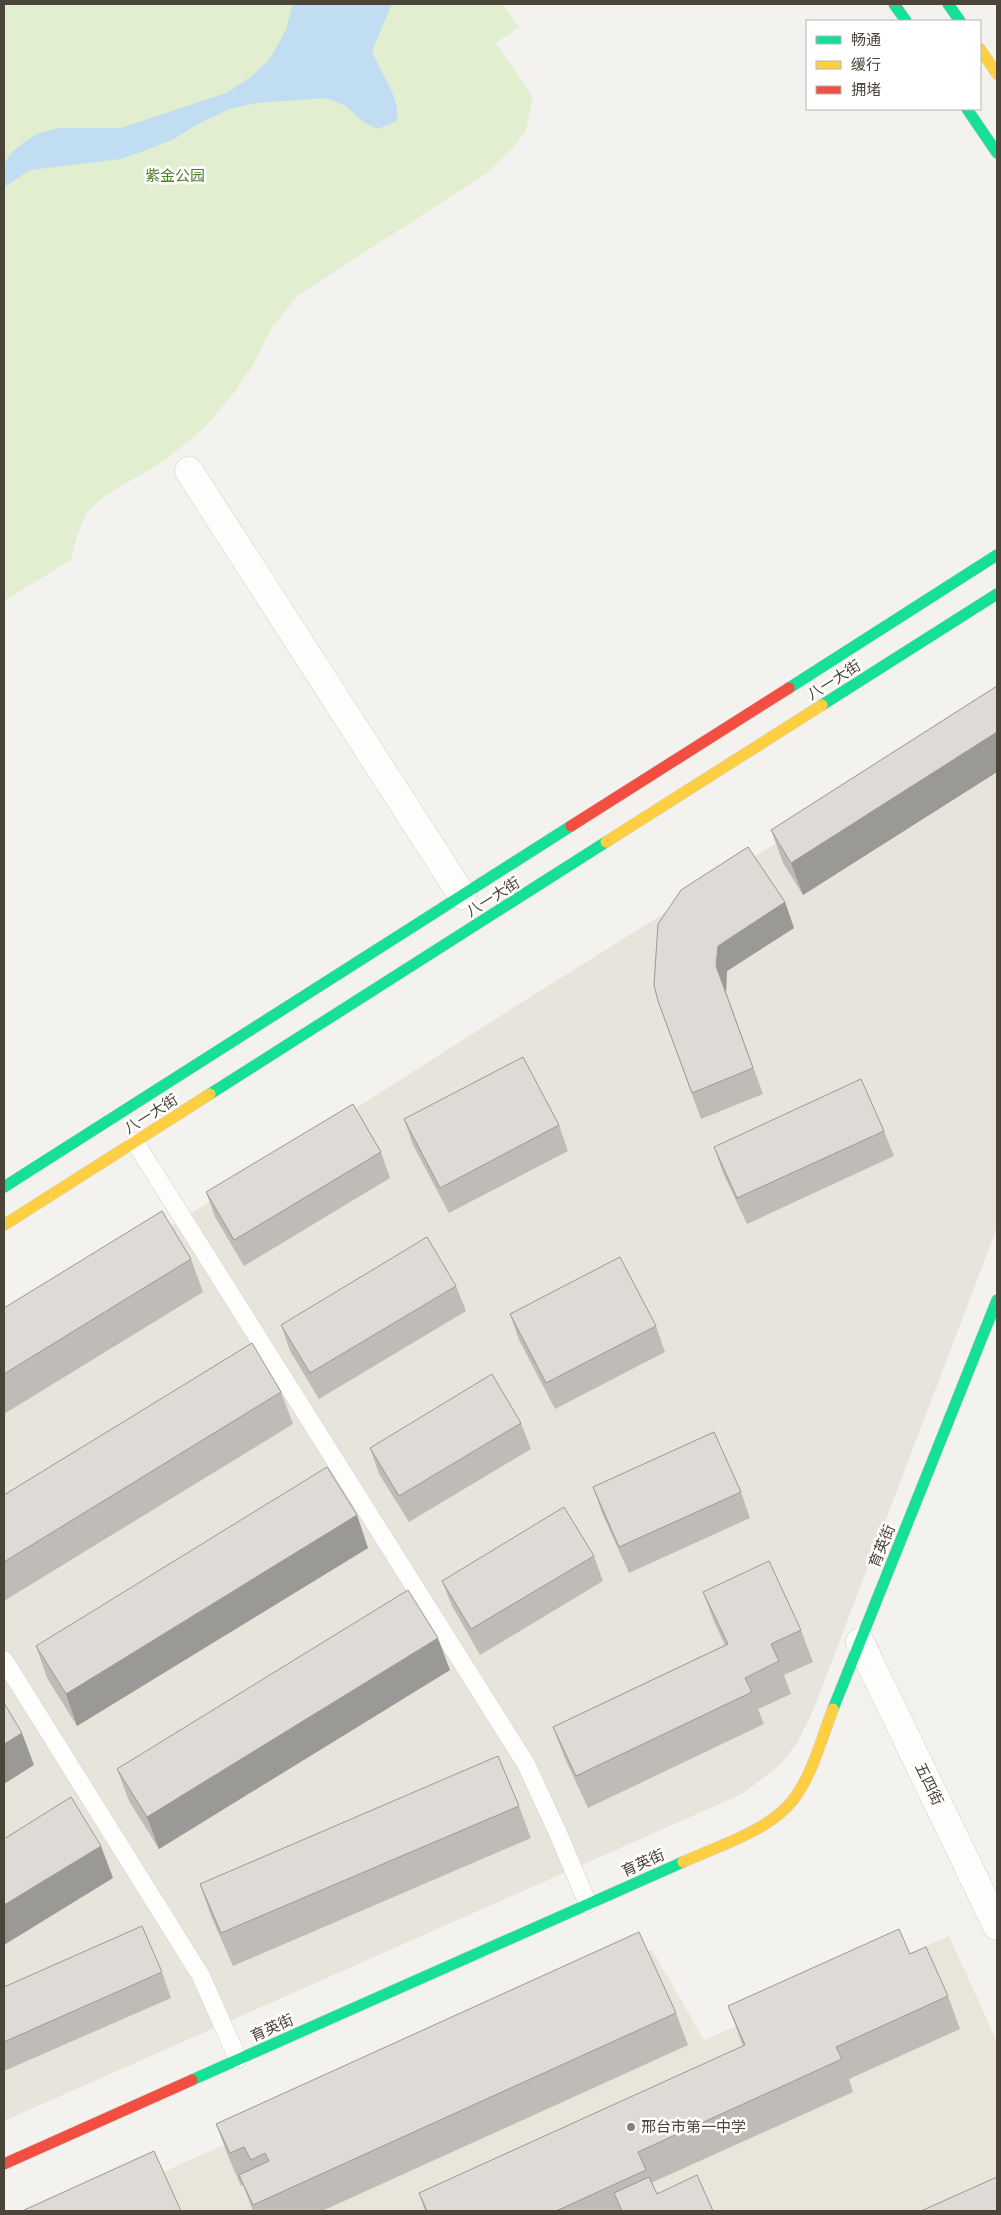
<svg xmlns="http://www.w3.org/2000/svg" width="1001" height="2215" viewBox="0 0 1001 2215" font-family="Helvetica,'Noto Sans SC',sans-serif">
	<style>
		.residential { fill: #e7e4dc }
		.education { fill: #eae5da }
		.green { fill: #e1eecf }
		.water { fill: #c0ddf1 }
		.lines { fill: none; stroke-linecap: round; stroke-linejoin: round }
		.lane-casing { stroke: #d2d0cb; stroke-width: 19 }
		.street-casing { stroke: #d2d0cb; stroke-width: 29 }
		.fast-casing { stroke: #d3cfc5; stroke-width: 12 }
		.slow-casing { stroke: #d3cfc5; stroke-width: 12 }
		.jam-casing { stroke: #d3cfc5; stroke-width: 12 }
		.lane { stroke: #fdfdfc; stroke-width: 18 }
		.street { stroke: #fdfdfc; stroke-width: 28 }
		.fast { stroke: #16e098; stroke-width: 11 }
		.slow { stroke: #ffcf43; stroke-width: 11 }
		.jam { stroke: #f24e42; stroke-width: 11 }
		.wall { fill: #bfbcb8 }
		.shaded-wall { fill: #9b9996 }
		.building { fill: #dedbd6; stroke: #9b9996 }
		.poi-dot { fill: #868178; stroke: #fff; stroke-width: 2 }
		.labels { text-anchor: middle; stroke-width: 5; stroke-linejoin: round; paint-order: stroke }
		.park-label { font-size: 15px; fill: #4a7f2a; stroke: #fff }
		.street-label { font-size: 15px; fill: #4b4439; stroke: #fff }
		.poi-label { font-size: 15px; fill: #4b4439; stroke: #fff; text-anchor: start }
	</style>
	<rect width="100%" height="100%" fill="#f4f2ee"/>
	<path class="residential" d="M 997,705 L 997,1228 L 813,1711 L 797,1743 L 780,1765 L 742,1794 L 4,2121 L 4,1333 L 516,1006 Z"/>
	<path class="education" d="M 949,1936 L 997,2042 L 997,2211 L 78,2211 L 652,1950 L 704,2040 Z"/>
	<path class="green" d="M 4,4 L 503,4 L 519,27 L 496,43 L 533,97 L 526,131 L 513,148 L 490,171 L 297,296 L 270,330 L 254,363 L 233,394 L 205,427 L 164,461 L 106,495 L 87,512 L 76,539 L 71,560 L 4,601 Z"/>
	<path class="water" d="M 293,4 L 392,4 L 372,51 C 379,71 403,101 396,121 L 378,129 L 363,122 L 346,106 L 326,98 L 256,103 L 232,108 L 198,124 L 174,139 L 149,149 L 121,159 L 30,170 L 4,187 L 4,163 L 13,151 L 36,134 L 59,128 L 121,128 L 226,93 L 251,77 L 269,60 L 286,30 Z"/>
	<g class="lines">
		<g class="lane-casing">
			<path id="lane" d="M 135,1142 L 526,1764 L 557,1831 L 588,1904
				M 4,1660 L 201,1976 L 238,2059"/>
		</g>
		<g class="street-casing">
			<path id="street" d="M 189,471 L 462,895
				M 860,1642 L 997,1926"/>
		</g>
		<g class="fast-casing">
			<path id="fast" d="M 894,4 L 906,21
				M 948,4 L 960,21
				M 967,109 L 997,153
				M 789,688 L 997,555
				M 822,705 L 997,594
				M 210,1094 L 606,842
				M 4,1187 L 571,826
				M 833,1709 L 997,1300
				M 192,2080 L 683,1862"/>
		</g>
		<g class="slow-casing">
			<path id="slow" d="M 980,49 L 997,74
				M 606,842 L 822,705
				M 4,1225 L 210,1094
				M 683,1862 C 718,1846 769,1831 793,1800 C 812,1776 822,1737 833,1709"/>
		</g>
		<g class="jam-casing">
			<path id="jam" d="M 571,826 L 789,688
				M 4,2164 L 192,2080"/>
		</g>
		<use href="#lane" class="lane"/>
		<use href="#street" class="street"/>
		<use href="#fast" class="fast"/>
		<use href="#slow" class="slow"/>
		<use href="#jam" class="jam"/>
	</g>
	<path class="wall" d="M 997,686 L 997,772 L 803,895 L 783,863 L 771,830 Z
		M 785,902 L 794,928 L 727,971 L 726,992 L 763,1094 L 701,1119 L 658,1001 Z
		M 404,1119 L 559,1125 L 568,1151 L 449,1213 L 413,1145 Z
		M 884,1131 L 894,1156 L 747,1224 L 723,1173 L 714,1147 Z
		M 381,1152 L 390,1178 L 244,1266 L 215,1217 L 206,1192 Z
		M 191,1259 L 203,1292 L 4,1414 L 4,1308 Z
		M 456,1286 L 466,1311 L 319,1399 L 290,1351 L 281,1325 Z
		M 510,1314 L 656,1326 L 665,1352 L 555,1409 L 519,1340 Z
		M 281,1392 L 293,1424 L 4,1601 L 4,1495 Z
		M 521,1423 L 531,1449 L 409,1522 L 379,1474 L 370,1448 Z
		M 593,1487 L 741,1492 L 750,1518 L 629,1573 L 602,1513 Z
		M 357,1515 L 368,1548 L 77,1726 L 47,1678 L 36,1646 Z
		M 594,1556 L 603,1581 L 480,1655 L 452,1606 L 442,1581 Z
		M 703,1592 L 801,1630 L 813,1662 L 784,1675 L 791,1694 L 758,1709 L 764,1724 L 588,1808 L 565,1759 L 553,1727 L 725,1645 L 715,1624 Z
		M 450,1670 L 159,1849 L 129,1801 L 117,1769 Z
		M 519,1806 L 531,1838 L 233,1966 L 211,1916 L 200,1884 Z
		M 910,1954 L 948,1996 L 960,2029 L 849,2079 L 853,2092 L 651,2183 L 657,2194 L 713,2211 L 425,2211 L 419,2193 L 743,2046 L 728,2006 Z
		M 162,1972 L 171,1998 L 4,2071 L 4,1987 Z
		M 676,2013 L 688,2045 L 322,2211 L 253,2211 L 243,2185 L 241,2186 L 228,2156 L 216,2124 Z"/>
	<path class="shaded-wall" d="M 997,732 L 997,772 L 803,895 L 791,863 Z
		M 785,902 L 794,928 L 727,971 L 726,992 L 716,966 L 718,946 Z
		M 357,1515 L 368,1548 L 77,1726 L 66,1694 Z
		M 438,1638 L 450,1670 L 159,1849 L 147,1817 Z
		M 22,1733 L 34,1765 L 4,1784 L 4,1744 Z
		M 101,1846 L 113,1878 L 4,1945 L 4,1905 Z"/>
	<path class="building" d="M 997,686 L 997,732 L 791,863 L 771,830 Z
		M 748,847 L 785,902 L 718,946 L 716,966 L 753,1068 L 692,1093 L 658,1001 L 654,985 L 658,924 L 681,890 Z
		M 523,1057 L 559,1125 L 440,1188 L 404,1119 Z
		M 861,1079 L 884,1131 L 737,1198 L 714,1147 Z
		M 353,1104 L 381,1152 L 234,1240 L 206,1192 Z
		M 162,1211 L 191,1259 L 4,1374 L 4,1308 Z
		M 427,1237 L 456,1286 L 310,1373 L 281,1325 Z
		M 620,1257 L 656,1326 L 546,1383 L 510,1314 Z
		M 252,1343 L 281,1392 L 4,1562 L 4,1495 Z
		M 492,1374 L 521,1423 L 399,1496 L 370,1448 Z
		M 714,1432 L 741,1492 L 619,1547 L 593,1487 Z
		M 327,1467 L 357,1515 L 66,1694 L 36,1646 Z
		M 564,1507 L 594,1556 L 471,1629 L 442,1581 Z
		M 769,1561 L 801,1630 L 771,1644 L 779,1661 L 745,1678 L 752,1692 L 576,1776 L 553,1727 L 728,1644 L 703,1592 Z
		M 408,1590 L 438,1638 L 147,1817 L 117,1769 Z
		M 4,1703 L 22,1733 L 4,1744 Z
		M 498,1756 L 519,1806 L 221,1933 L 200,1884 Z
		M 71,1797 L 101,1846 L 4,1905 L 4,1839 Z
		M 142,1926 L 162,1972 L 4,2042 L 4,1987 Z
		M 899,1929 L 910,1954 L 926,1947 L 948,1996 L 836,2047 L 842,2059 L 638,2152 L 646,2170 L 556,2211 L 427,2211 L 419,2193 L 745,2045 L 728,2006 Z
		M 639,1932 L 676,2013 L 253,2205 L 239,2175 L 269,2161 L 265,2153 L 251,2160 L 244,2147 L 230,2153 L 216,2124 Z
		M 154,2151 L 181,2211 L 22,2211 Z
		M 697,2175 L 713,2211 L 622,2211 L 614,2193 L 649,2177 L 657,2194 Z
		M 997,2177 L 997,2211 L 921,2211 Z"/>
	<circle class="poi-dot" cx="631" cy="2127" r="5"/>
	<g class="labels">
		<g class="park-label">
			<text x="175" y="181">紫金公园</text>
		</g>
		<g class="street-label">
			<text transform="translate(834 680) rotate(-32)" y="5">八一大街</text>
			<text transform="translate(493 897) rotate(-32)" y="5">八一大街</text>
			<text transform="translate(151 1114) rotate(-32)" y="5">八一大街</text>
			<text transform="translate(882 1546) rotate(-68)" y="5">育英街</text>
			<text transform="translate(929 1784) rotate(64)" y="5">五四街</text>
			<text transform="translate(643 1863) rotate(-24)" y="5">育英街</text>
			<text transform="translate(272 2028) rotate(-24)" y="5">育英街</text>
		</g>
		<g class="poi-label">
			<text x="641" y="2132">邢台市第一中学</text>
		</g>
	</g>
	<rect width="1001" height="2215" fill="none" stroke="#4b4439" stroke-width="10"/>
	<rect x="806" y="20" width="175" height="90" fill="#ffffff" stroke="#b7b4b0"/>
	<rect x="816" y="36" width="25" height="8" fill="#16e098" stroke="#b7b4b0"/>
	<text x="851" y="45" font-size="15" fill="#4b4439">畅通</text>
	<rect x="816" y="61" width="25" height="8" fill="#ffcf43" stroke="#b7b4b0"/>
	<text x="851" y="70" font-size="15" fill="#4b4439">缓行</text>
	<rect x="816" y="86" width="25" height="8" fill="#f24e42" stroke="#b7b4b0"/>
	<text x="851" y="95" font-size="15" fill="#4b4439">拥堵</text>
</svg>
